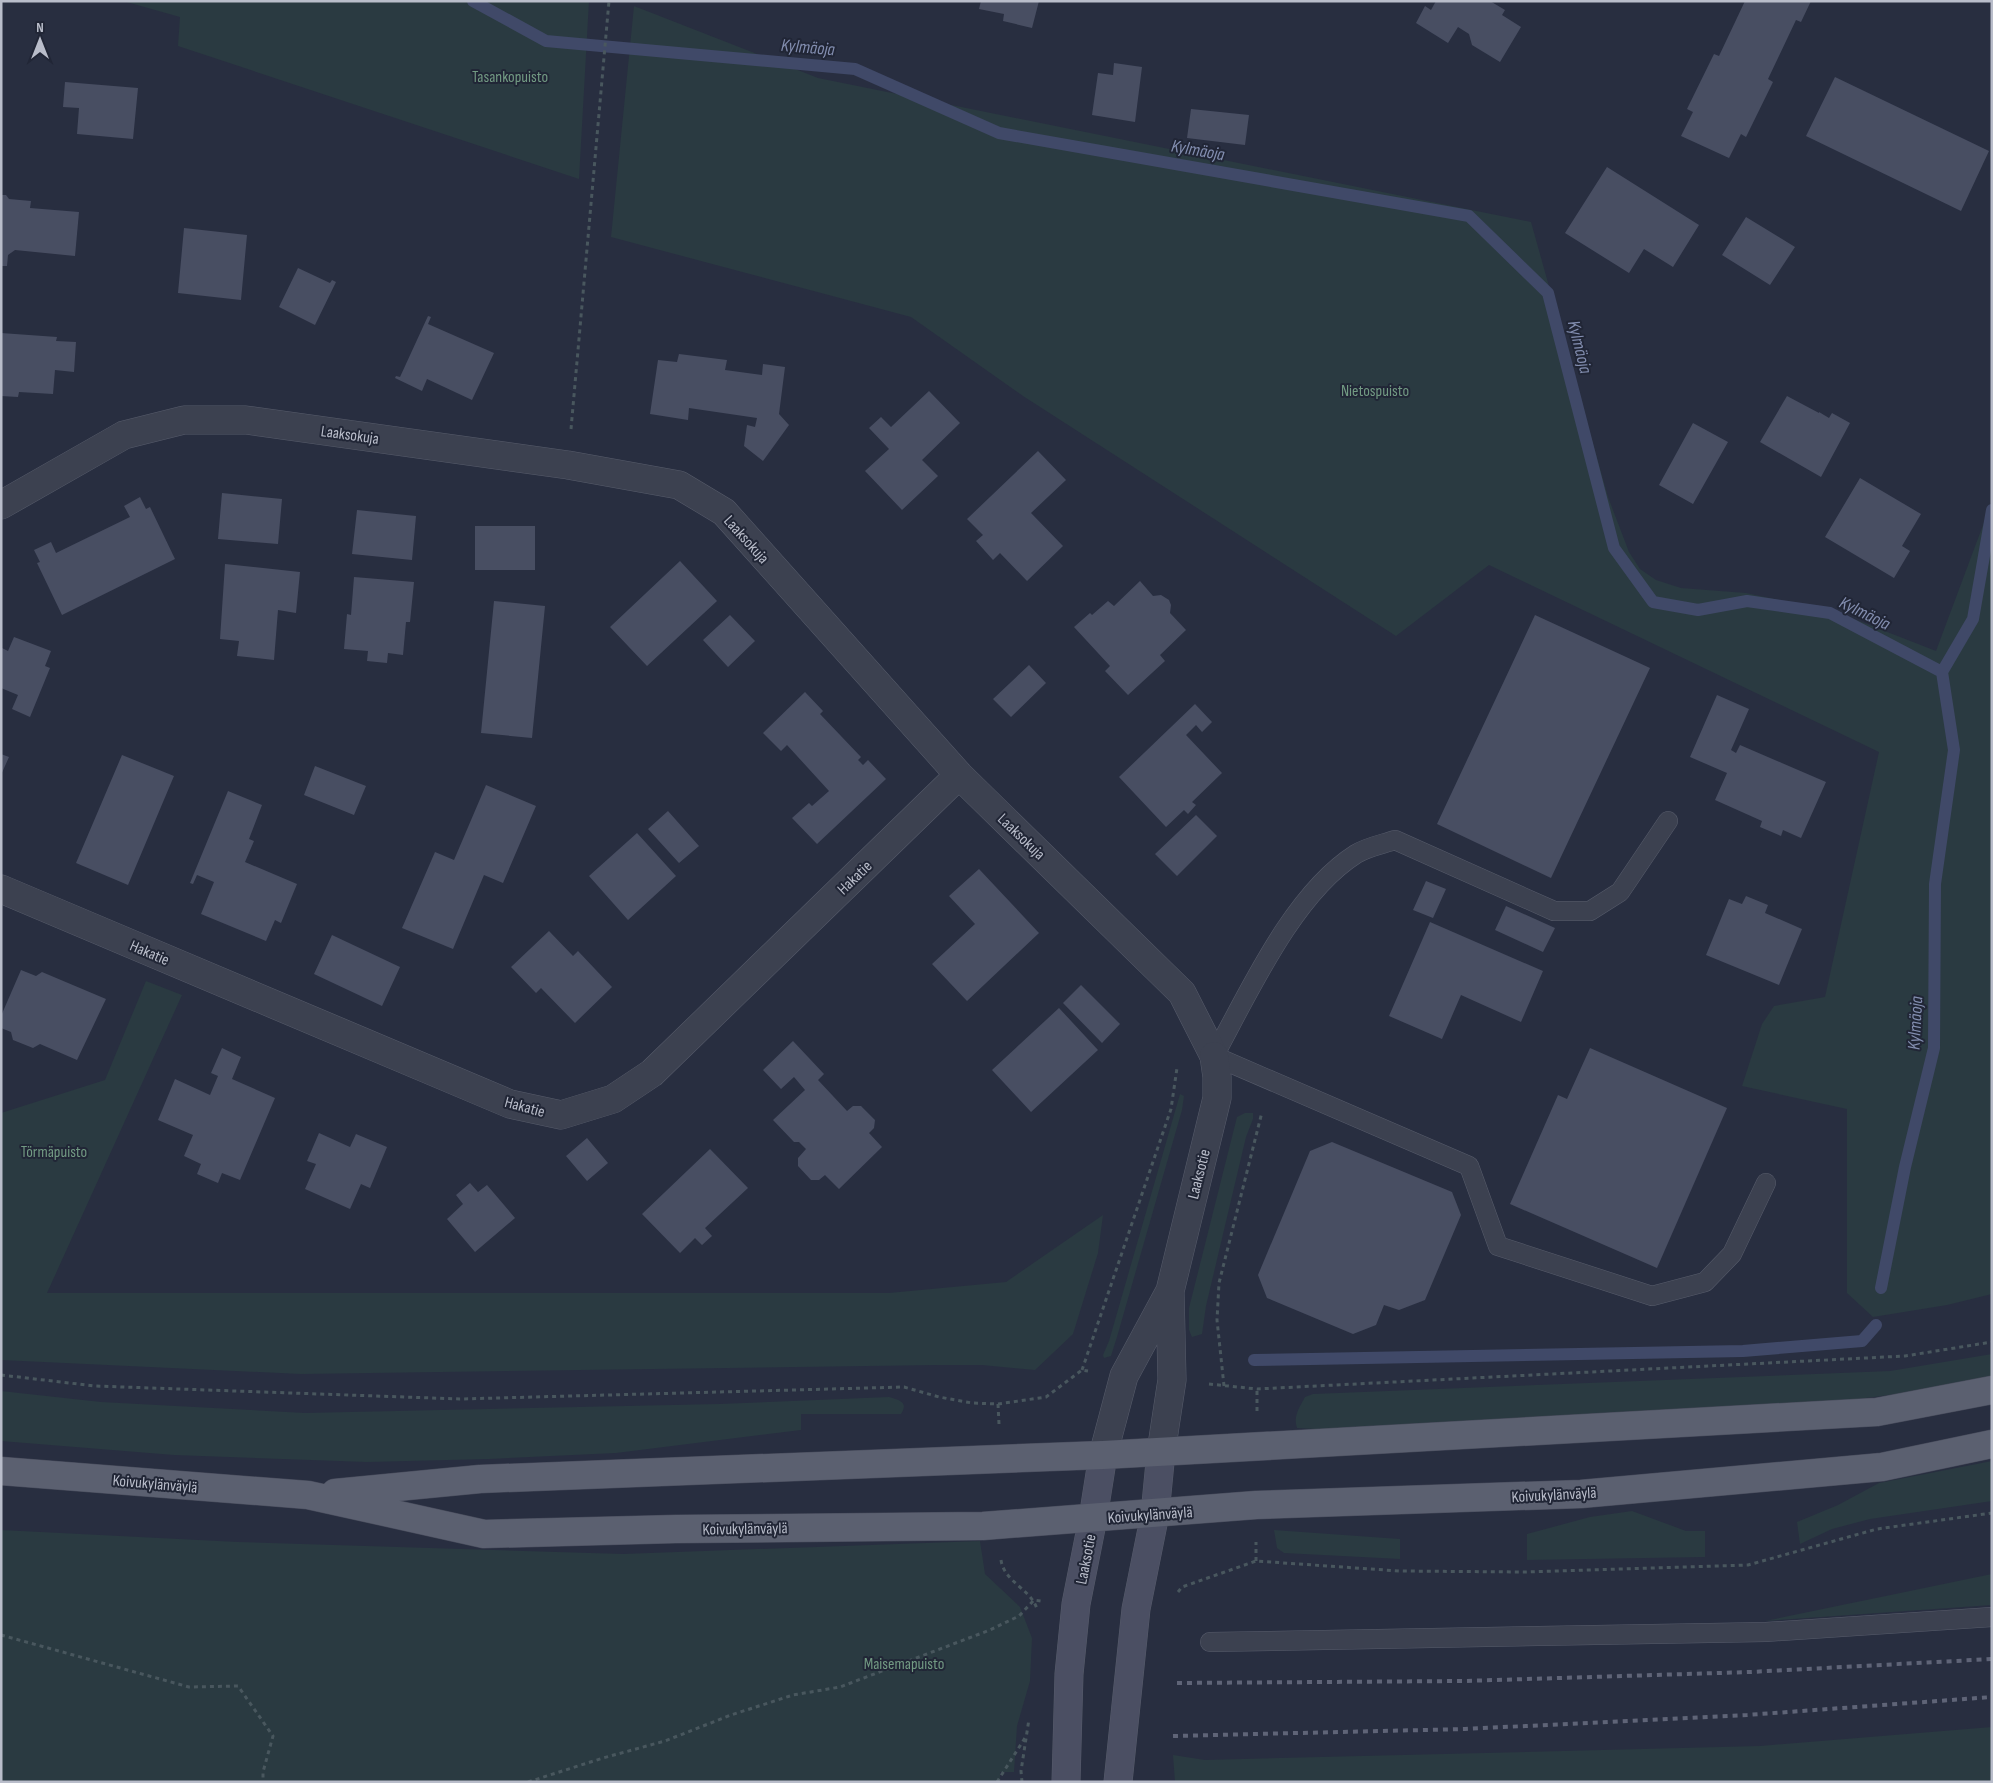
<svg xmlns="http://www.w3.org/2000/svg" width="1993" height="1783" viewBox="0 0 1993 1783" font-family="'Sofia Sans Condensed',sans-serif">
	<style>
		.green { fill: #2a3a41 }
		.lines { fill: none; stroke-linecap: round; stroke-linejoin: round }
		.stream { stroke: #404968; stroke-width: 12 }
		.building { fill: #484e62 }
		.service-casing { stroke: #575c6b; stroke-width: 20 }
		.minor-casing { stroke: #575c6b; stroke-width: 29 }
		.tertiary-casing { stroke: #575c6b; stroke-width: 29 }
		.secondary-casing { stroke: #575c6b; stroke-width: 29 }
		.primary-casing { stroke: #464a5a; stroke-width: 29 }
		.path { stroke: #49575e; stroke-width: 3; stroke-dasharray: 4 4; stroke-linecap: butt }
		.service { stroke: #3c4150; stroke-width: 19 }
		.minor { stroke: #3c4150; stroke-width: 28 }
		.tertiary { stroke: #3c4150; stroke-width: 28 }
		.secondary { stroke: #4b4f63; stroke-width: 28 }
		.primary { stroke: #5b6070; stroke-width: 28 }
		.rail { stroke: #5f6477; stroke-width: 4; stroke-dasharray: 5 5; stroke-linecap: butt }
		.labels { text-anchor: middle; stroke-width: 4; stroke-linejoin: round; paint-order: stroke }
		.park-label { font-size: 16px; fill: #729a83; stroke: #212636 }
		.street-label { font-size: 16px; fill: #b9bdca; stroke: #212636 }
		.water-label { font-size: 18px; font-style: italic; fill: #838eb0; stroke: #212636 }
	</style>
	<rect width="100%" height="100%" fill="#282e40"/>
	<path class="green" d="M 123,1 L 589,1 L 579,179 L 178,46 L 180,17 Z
		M 634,6 L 818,78 L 1531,222 L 1608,497 L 1629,552 L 1640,569 L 1656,580 L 1681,588 L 1746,593 L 1836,612 L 1936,651 L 1992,501 L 1992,1294 L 1947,1305 L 1873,1317 L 1847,1293 L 1847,1109 L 1742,1086 L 1762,1024 L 1774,1006 L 1825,997 L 1879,752 L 1489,565 L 1396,636 L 1023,396 L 911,317 L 611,237 Z
		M 146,981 L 182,995 L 47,1293 L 889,1293 L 1006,1282 L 1103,1215 L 1098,1253 L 1073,1334 L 1035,1370 L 982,1365 L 938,1365 L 301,1374 L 1,1360 L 1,1113 L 105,1080 Z
		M 1180,1094 L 1184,1096 L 1182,1110 L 1117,1337 L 1111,1356 L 1104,1358 L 1103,1355 L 1109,1341 Z
		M 1245,1113 L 1253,1113 L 1253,1119 L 1246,1137 L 1206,1306 L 1202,1334 L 1192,1337 L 1189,1330 L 1189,1308 L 1237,1117 Z
		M 1992,1354 L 1992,1376 L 1937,1389 L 1779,1409 L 1332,1430 L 1297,1428 C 1293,1417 1299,1408 1305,1397 L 1313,1394 L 1890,1371 Z
		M 1,1391 L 101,1402 L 305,1413 L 719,1404 L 889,1397 C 899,1400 909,1402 901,1414 L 801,1414 L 801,1430 L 616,1453 L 489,1459 L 367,1462 L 174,1455 L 1,1441 Z
		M 1992,1461 L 1992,1501 L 1870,1519 L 1832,1529 L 1800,1544 L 1797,1522 L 1838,1505 L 1879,1483 Z
		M 1632,1511 L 1686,1531 L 1705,1531 L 1705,1557 L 1527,1560 L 1527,1534 L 1590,1517 Z
		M 1,1530 L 238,1542 L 623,1554 L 980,1541 L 985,1574 L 1020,1607 L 1032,1638 L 1030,1681 L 1017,1726 L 1014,1772 L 1000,1772 L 1000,1782 L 1,1782 Z
		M 1274,1530 L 1400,1539 L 1400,1559 L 1284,1553 L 1277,1548 Z
		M 1992,1574 L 1992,1605 L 1765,1621 Z
		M 1992,1727 L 1992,1782 L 1175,1782 L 1173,1755 L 1205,1760 L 1760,1746 Z"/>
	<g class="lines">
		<path class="stream" d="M 473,1 L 546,41 L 855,69 L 999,133 L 1469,216 L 1548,293 L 1614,548 L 1653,602 L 1698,610 L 1747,601 L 1830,613 L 1942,672 L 1954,750 L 1935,884 L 1934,1048 L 1905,1167 L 1881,1288
			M 1942,672 L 1973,619 L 1992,510
			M 1254,1360 L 1743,1351 L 1862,1341 L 1876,1325"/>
	</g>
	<path class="building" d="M 981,1 L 1039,1 L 1032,28 L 1003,21 L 1004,14 L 979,9 Z
		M 1436,1 L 1490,1 L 1505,10 L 1502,15 L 1521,27 L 1500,62 L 1472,45 L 1469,34 L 1458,27 L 1448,43 L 1416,23 L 1425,6 L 1431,10 Z
		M 1745,1 L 1811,1 L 1801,22 L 1796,20 L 1768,79 L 1773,82 L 1746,137 L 1741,134 L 1729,158 L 1681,136 L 1693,112 L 1687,109 L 1714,54 L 1719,56 Z
		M 1114,63 L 1142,67 L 1135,122 L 1092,115 L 1098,73 L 1113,75 Z
		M 1835,77 L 1989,151 L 1961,211 L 1806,136 Z
		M 65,82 L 138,88 L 133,139 L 77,134 L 79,108 L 63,107 Z
		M 1191,109 L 1249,115 L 1245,145 L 1187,138 Z
		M 1607,167 L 1699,225 L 1673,267 L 1644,249 L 1629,273 L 1565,233 Z
		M 1,195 L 6,195 L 9,199 L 31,201 L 30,208 L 79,212 L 75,256 L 15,250 L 8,255 L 7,266 L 1,266 Z
		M 1746,217 L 1795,247 L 1770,285 L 1722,255 Z
		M 184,228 L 247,235 L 241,300 L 178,293 Z
		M 298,268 L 330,283 L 332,280 L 336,282 L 315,325 L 279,307 Z
		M 428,316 L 431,317 L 428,324 L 494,353 L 472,400 L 427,379 L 422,391 L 395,378 L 396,376 L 400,377 Z
		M 1,333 L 57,337 L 56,341 L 76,342 L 74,372 L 55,370 L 53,394 L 19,392 L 18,397 L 1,396 Z
		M 679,354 L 727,360 L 725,370 L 762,375 L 763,364 L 785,367 L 779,414 L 789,425 L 763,461 L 744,446 L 747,425 L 755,427 L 757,418 L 689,408 L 688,420 L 650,414 L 658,360 L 677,362 Z
		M 929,391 L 960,423 L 922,460 L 938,476 L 902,510 L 865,471 L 889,449 L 869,428 L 881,417 L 891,427 Z
		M 1787,396 L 1819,413 L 1819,412 L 1829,418 L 1832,413 L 1850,423 L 1821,477 L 1760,442 Z
		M 1693,423 L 1728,442 L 1693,504 L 1659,485 Z
		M 1038,451 L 1066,480 L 1031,513 L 1063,546 L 1027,581 L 1000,553 L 993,560 L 976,541 L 983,535 L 967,519 Z
		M 1860,478 L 1921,514 L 1902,546 L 1910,551 L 1894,578 L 1825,537 Z
		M 222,493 L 282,499 L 278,544 L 218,539 Z
		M 140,497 L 146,509 L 150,507 L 175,559 L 62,615 L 37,563 L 40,562 L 34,550 L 51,542 L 56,553 L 130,517 L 124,506 Z
		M 357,510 L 416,516 L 412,560 L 352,554 Z
		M 475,526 L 535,526 L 535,570 L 475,570 Z
		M 680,561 L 717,601 L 647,666 L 610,627 Z
		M 225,564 L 300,572 L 296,613 L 278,610 L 274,660 L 237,656 L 239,641 L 220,639 Z
		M 354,577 L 414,582 L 410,622 L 406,622 L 403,655 L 388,653 L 387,663 L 367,661 L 368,651 L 344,649 L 347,614 L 351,615 Z
		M 1140,581 L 1153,596 L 1161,595 L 1169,600 L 1171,605 L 1170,613 L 1186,630 L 1160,655 L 1165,661 L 1128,695 L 1105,671 L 1110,666 L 1074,627 L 1090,613 L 1092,615 L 1108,601 L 1114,606 Z
		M 494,601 L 545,606 L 532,738 L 481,733 Z
		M 730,615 L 755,641 L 728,667 L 703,640 Z
		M 1535,615 L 1650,668 L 1551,878 L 1437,824 Z
		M 14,637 L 51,651 L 45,666 L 50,668 L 30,717 L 12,709 L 18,695 L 1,688 L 1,651 L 2,648 L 8,651 Z
		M 1029,665 L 1046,683 L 1011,717 L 993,699 Z
		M 805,692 L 823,711 L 820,714 L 861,757 L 858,760 L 863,765 L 868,760 L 886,779 L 817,844 L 792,818 L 809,803 L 812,806 L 829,791 L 787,745 L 781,751 L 763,733 Z
		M 1717,695 L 1749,709 L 1731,750 L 1736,753 L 1740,745 L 1826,782 L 1801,838 L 1783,830 L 1781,836 L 1760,827 L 1762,821 L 1715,800 L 1727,773 L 1690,757 Z
		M 1195,704 L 1212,722 L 1202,732 L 1196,725 L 1186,735 L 1222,773 L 1192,802 L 1196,805 L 1188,814 L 1184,810 L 1166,827 L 1119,777 Z
		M 1,754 L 9,757 L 1,775 Z
		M 122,755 L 174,776 L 128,885 L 76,863 Z
		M 315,766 L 366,786 L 354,815 L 304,795 Z
		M 486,785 L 536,806 L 503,883 L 484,875 L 453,949 L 402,928 L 435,852 L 454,860 Z
		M 228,791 L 262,805 L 249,839 L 254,841 L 245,862 L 297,884 L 281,923 L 275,920 L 266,941 L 201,914 L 214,882 L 197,875 L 193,884 L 190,883 Z
		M 668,811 L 699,846 L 679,863 L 648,829 Z
		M 1196,815 L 1217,836 L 1177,876 L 1155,854 Z
		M 637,833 L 676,876 L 628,920 L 589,876 Z
		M 979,869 L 1039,933 L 967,1001 L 932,964 L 975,924 L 949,896 Z
		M 1426,881 L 1446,889 L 1433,918 L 1413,910 Z
		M 1746,896 L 1768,905 L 1765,913 L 1802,929 L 1779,985 L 1706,955 L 1729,899 L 1742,904 Z
		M 1506,906 L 1555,928 L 1543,952 L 1495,930 Z
		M 1430,922 L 1543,971 L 1521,1022 L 1461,995 L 1442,1039 L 1389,1016 Z
		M 549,931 L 573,956 L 578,951 L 612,987 L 575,1023 L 541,988 L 536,993 L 511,967 Z
		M 332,935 L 400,967 L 382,1006 L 314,974 Z
		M 21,970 L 36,976 L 42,972 L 106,999 L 77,1060 L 40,1044 L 33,1048 L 13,1040 L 11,1032 L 1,1028 L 1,1016 Z
		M 1081,985 L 1120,1024 L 1102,1043 L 1063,1003 Z
		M 1059,1008 L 1098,1050 L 1031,1112 L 992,1070 Z
		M 793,1041 L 824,1074 L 818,1080 L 847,1111 L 853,1106 L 861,1106 L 875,1120 L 874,1128 L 869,1133 L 882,1147 L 839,1189 L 825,1175 L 819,1180 L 811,1180 L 798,1166 L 798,1158 L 806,1149 L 799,1142 L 794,1142 L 773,1120 L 805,1090 L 794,1077 L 781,1089 L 763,1070 Z
		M 222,1048 L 241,1057 L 232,1079 L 275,1098 L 240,1180 L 222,1173 L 218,1183 L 197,1174 L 201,1164 L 184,1156 L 193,1135 L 158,1120 L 175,1079 L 210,1095 L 218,1076 L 211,1073 Z
		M 1590,1048 L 1727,1108 L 1657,1268 L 1510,1204 L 1558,1095 L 1567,1099 Z
		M 319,1133 L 350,1147 L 356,1134 L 387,1147 L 370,1188 L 361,1184 L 350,1209 L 305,1189 L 316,1164 L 307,1161 Z
		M 587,1138 L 608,1163 L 587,1181 L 566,1156 Z
		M 1332,1142 L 1452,1192 L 1461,1215 L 1425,1300 L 1399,1310 L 1384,1305 L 1376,1325 L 1353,1334 L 1267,1298 L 1258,1275 L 1310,1151 Z
		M 710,1149 L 748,1188 L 705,1228 L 712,1236 L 702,1245 L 695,1238 L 680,1253 L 642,1214 Z
		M 470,1183 L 478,1192 L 487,1185 L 515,1218 L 475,1252 L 447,1219 L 463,1204 L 456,1195 Z"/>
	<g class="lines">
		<g class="service-casing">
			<path id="service" d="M 1668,821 L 1620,892 L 1590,911 L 1554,911 L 1395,840 C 1383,844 1367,847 1356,854 C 1293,894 1249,992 1214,1056 L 1469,1166 L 1498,1246 L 1652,1296 L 1705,1282 L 1732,1254 L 1766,1183
				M 1210,1642 L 1766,1632 L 1992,1617"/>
		</g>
		<g class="minor-casing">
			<path id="minor" d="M 1,505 L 124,435 L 184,420 L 246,420 L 568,465 L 679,485 L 724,512 L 959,775 L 1182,993 L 1214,1056
				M 1,889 L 510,1104 L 561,1115 L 613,1099 L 652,1073 L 959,775"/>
		</g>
		<g class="tertiary-casing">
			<path id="tertiary" d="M 1161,1452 L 1172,1380 L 1170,1292
				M 1103,1455 L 1124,1376 L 1170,1291 L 1217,1098 L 1217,1077 L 1214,1056"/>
		</g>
		<g class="secondary-casing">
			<path id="secondary" d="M 1066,1782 L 1069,1674 L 1076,1604 L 1093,1518 L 1103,1455
				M 1118,1782 L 1136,1609 L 1155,1514 L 1161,1452"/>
		</g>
		<g class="primary-casing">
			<path id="primary" d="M 1,1471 L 308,1495 L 484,1534 L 676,1529 L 983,1526 L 1256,1505 L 1581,1494 L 1882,1467 L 1992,1444
				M 335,1493 L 480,1479 L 1103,1455 L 1877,1412 L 1992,1390"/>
		</g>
		<path class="path" d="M 571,429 L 609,1
			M 1082,1370 L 1171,1109 L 1177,1068
			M 1,1375 L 95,1386 L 460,1399 L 904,1387 L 939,1397 L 972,1403 L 998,1404 L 1046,1397 L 1082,1370 L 1088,1371
			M 1209,1384 L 1257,1389 L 1905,1356 L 1992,1342
			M 1224,1386 L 1217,1320 L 1219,1283 L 1262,1112
			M 998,1404 L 999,1424
			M 1257,1411 L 1257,1389
			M 1001,1560 C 1004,1582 1031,1589 1037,1609
			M 1256,1561 L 1256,1542
			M 1178,1592 L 1182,1587 L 1256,1561 L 1399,1571 L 1526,1572 L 1748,1565 L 1877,1529 L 1992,1513
			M 1,1635 L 189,1687 L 238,1686 L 273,1736 L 263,1772 L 263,1782
			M 528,1782 L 603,1758 L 665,1741 L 731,1715 L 793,1695 L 840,1687 L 990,1630 L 1019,1616 L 1034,1600 L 1041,1601
			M 997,1782 L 1025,1738
			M 1022,1782 L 1021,1771 L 1029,1719"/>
		<use href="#service" class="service"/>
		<use href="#minor" class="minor"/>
		<use href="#tertiary" class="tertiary"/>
		<use href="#secondary" class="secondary"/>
		<use href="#primary" class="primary"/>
		<path class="rail" d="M 1177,1683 L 1464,1681 L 1750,1672 L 1992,1659
			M 1173,1736 L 1465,1729 L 1747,1715 L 1992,1697"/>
	</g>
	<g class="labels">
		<g class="park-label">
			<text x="510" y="82">Tasankopuisto</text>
			<text x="1375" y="396">Nietospuisto</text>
			<text x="54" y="1157">Törmäpuisto</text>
			<text x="904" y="1669">Maisemapuisto</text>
		</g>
		<g class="street-label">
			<text transform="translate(350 434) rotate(8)" y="6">Laaksokuja</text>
			<text transform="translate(747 539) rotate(48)" y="6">Laaksokuja</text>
			<text transform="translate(1022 836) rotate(44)" y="6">Laaksokuja</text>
			<text transform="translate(854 877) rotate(-44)" y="6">Hakatie</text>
			<text transform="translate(150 952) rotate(23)" y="6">Hakatie</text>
			<text transform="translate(525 1106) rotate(15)" y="6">Hakatie</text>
			<text transform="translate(1198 1174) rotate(-76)" y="6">Laaksotie</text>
			<text transform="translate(155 1483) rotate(5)" y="6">Koivukylänväylä</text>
			<text transform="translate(1554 1494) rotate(-3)" y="6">Koivukylänväylä</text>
			<text transform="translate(1150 1514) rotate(-4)" y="6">Koivukylänväylä</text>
			<text transform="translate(745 1528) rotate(-1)" y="6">Koivukylänväylä</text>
			<text transform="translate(1085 1559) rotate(-79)" y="6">Laaksotie</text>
		</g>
		<g class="water-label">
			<text transform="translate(808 47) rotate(5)" y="6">Kylmäoja</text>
			<text transform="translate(1198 150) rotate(10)" y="6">Kylmäoja</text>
			<text transform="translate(1580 347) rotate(76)" y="6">Kylmäoja</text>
			<text transform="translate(1865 613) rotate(26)" y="6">Kylmäoja</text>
			<text transform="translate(1915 1023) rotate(-87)" y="6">Kylmäoja</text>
		</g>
	</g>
	<rect width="1993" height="1783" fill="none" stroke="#b9bdca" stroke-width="5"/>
	<g transform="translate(40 40)" stroke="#212636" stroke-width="4" paint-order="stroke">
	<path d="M0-4L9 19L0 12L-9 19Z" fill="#b9bdca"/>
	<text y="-8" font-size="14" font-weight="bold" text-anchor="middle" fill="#b9bdca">N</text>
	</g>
</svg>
